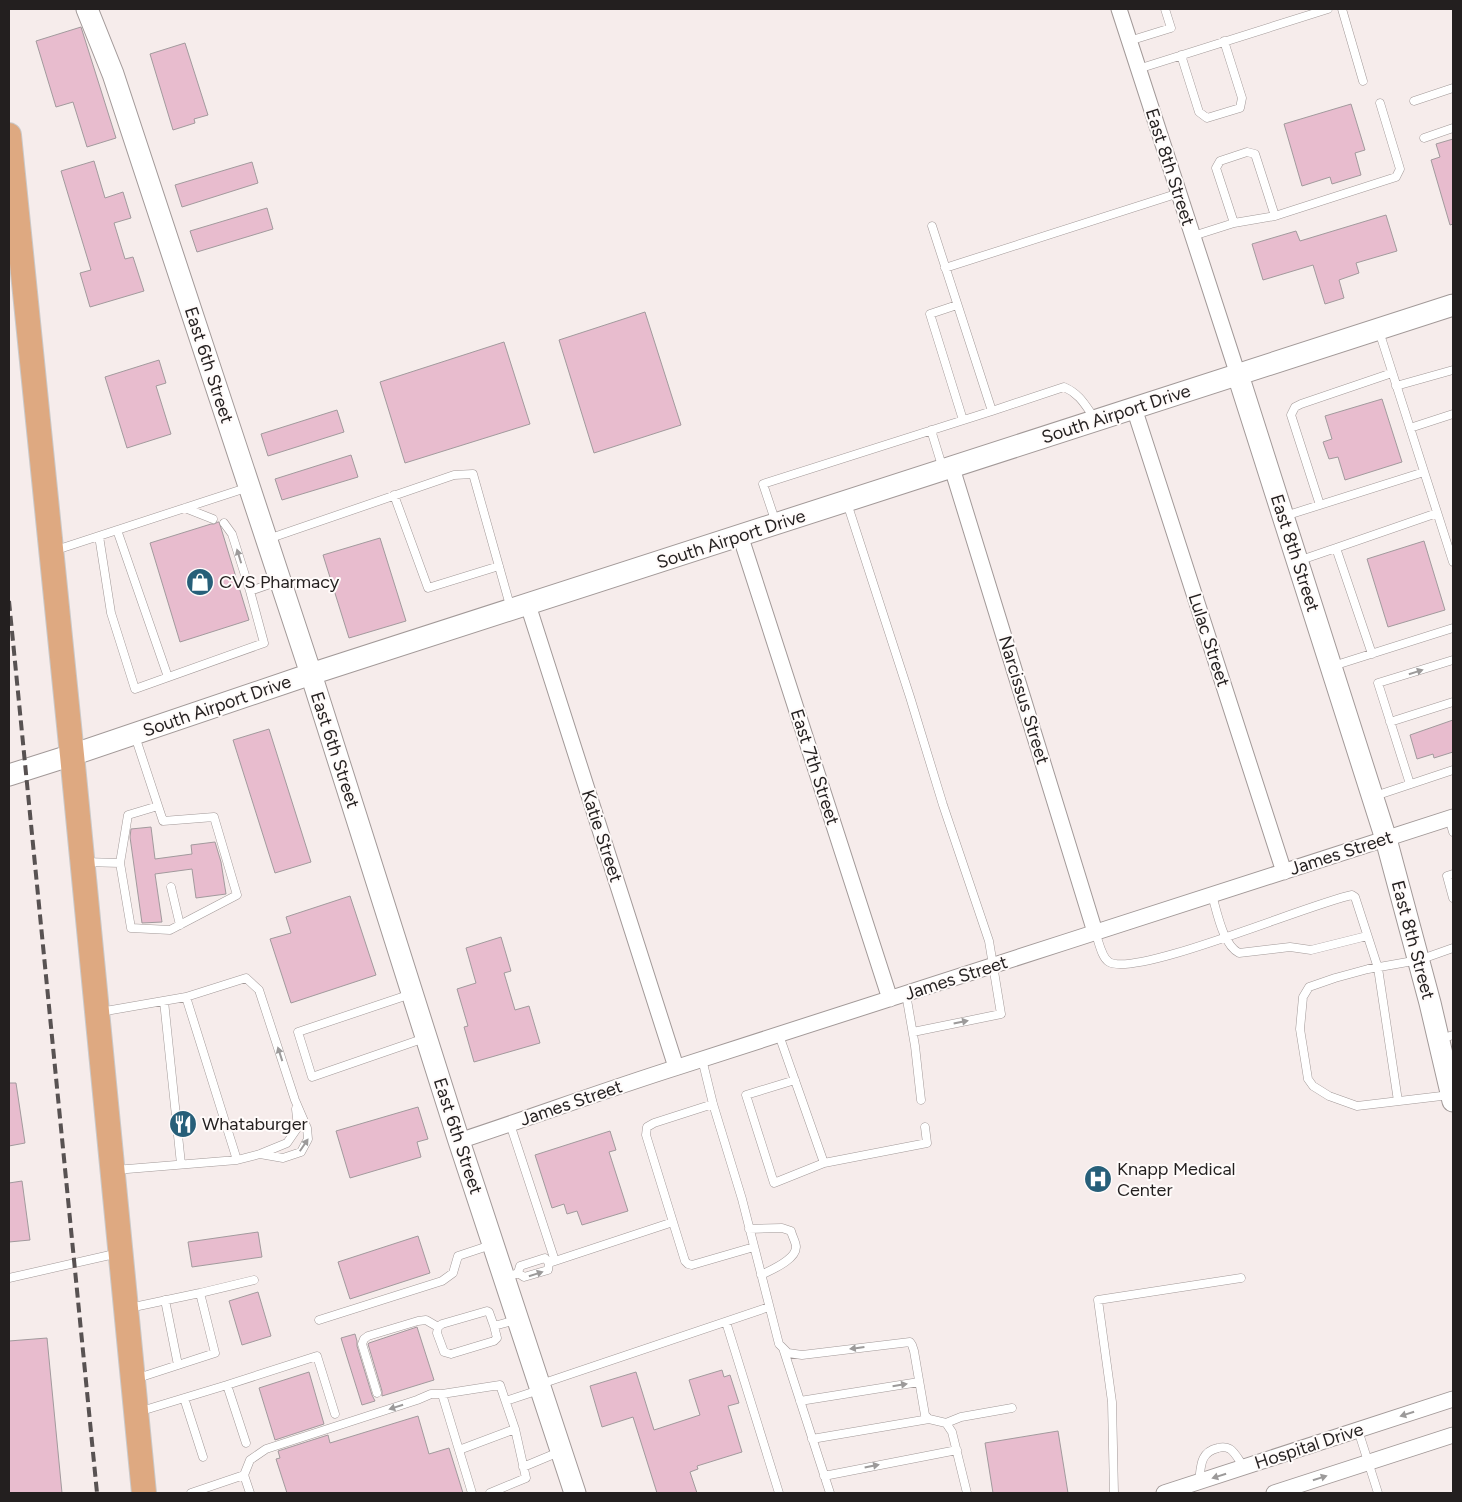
<svg xmlns="http://www.w3.org/2000/svg" width="1462" height="1502" viewBox="0 0 1462 1502" font-family="Figtree,sans-serif">
	<style>
		.building { fill: #e8bcce; stroke: #a29a9d }
		.lines { fill: none; stroke-linecap: round; stroke-linejoin: round }
		.lane-casing { stroke: #a29998; stroke-width: 9 }
		.street-casing { stroke: #a29998; stroke-width: 17 }
		.secondary-casing { stroke: #a29998; stroke-width: 23 }
		.primary-casing { stroke: #cac9c9; stroke-width: 26 }
		.lane { stroke: #fff; stroke-width: 8 }
		.street { stroke: #fff; stroke-width: 15 }
		.secondary { stroke: #fff; stroke-width: 21 }
		.primary { stroke: #dea981; stroke-width: 24 }
		.rail { stroke: #585252; stroke-width: 4; stroke-dasharray: 10 5; stroke-linecap: butt }
		.oneway { fill: #9c9a9a }
		.labels { text-anchor: middle; stroke-width: 4; stroke-linejoin: round; paint-order: stroke }
		.street-label { font-size: 18px; fill: #231f1f; stroke: #fffbfa }
		.poi-label { font-size: 18px; fill: #231f1f; stroke: #fffbfa; text-anchor: start }
	</style>
	<rect width="100%" height="100%" fill="#f6eceb"/>
	<path class="building" d="M 81,27 L 116,138 L 87,147 L 73,102 L 56,107 L 36,41 Z
		M 185,43 L 208,115 L 194,119 L 195,123 L 173,130 L 150,54 Z
		M 1351,104 L 1365,150 L 1355,153 L 1361,175 L 1332,184 L 1330,177 L 1302,186 L 1284,124 Z
		M 1453,139 L 1453,224 L 1450,225 L 1431,160 L 1440,157 L 1436,144 Z
		M 94,161 L 105,198 L 123,192 L 131,218 L 114,223 L 125,259 L 133,257 L 144,291 L 90,307 L 80,273 L 91,270 L 61,171 Z
		M 252,162 L 258,183 L 182,207 L 175,185 Z
		M 267,208 L 273,229 L 197,252 L 190,231 Z
		M 1386,215 L 1397,251 L 1356,263 L 1359,273 L 1339,280 L 1344,298 L 1325,304 L 1313,265 L 1263,280 L 1252,244 L 1296,231 L 1300,241 Z
		M 645,312 L 681,425 L 594,453 L 559,340 Z
		M 504,342 L 530,424 L 405,463 L 380,382 Z
		M 159,360 L 166,383 L 156,386 L 171,434 L 127,448 L 105,377 Z
		M 1382,399 L 1402,462 L 1345,480 L 1338,457 L 1329,459 L 1323,442 L 1332,439 L 1325,416 Z
		M 337,410 L 344,432 L 268,456 L 261,434 Z
		M 351,455 L 358,477 L 282,500 L 275,479 Z
		M 218,522 L 219,522 L 221,528 L 249,620 L 180,642 L 150,543 L 211,524 L 214,524 Z
		M 380,538 L 406,621 L 349,638 L 323,555 Z
		M 1424,541 L 1445,610 L 1388,627 L 1367,559 Z
		M 1453,720 L 1453,752 L 1434,758 L 1433,754 L 1417,759 L 1410,735 Z
		M 269,729 L 311,862 L 275,873 L 233,740 Z
		M 151,827 L 155,859 L 192,854 L 191,845 L 215,842 L 221,862 L 226,894 L 196,898 L 192,869 L 155,874 L 162,922 L 142,923 L 130,837 L 131,829 Z
		M 350,896 L 376,975 L 291,1003 L 270,939 L 291,933 L 286,917 Z
		M 501,937 L 511,971 L 504,973 L 515,1010 L 529,1006 L 540,1043 L 474,1062 L 464,1027 L 468,1026 L 457,989 L 476,983 L 466,948 Z
		M 9,1083 L 16,1083 L 25,1143 L 9,1146 Z
		M 418,1107 L 428,1139 L 417,1142 L 421,1157 L 350,1178 L 336,1131 Z
		M 610,1131 L 616,1150 L 609,1152 L 628,1211 L 582,1225 L 577,1211 L 567,1214 L 564,1204 L 552,1208 L 535,1155 Z
		M 22,1181 L 30,1240 L 9,1242 L 9,1183 Z
		M 258,1232 L 262,1257 L 192,1267 L 188,1242 Z
		M 418,1236 L 430,1273 L 350,1299 L 338,1262 Z
		M 258,1292 L 271,1336 L 242,1345 L 229,1301 Z
		M 417,1327 L 434,1380 L 382,1396 L 382,1391 L 368,1344 L 369,1343 Z
		M 355,1334 L 357,1341 L 357,1346 L 372,1395 L 375,1401 L 362,1405 L 341,1338 Z
		M 47,1338 L 62,1493 L 9,1493 L 9,1341 Z
		M 722,1370 L 724,1377 L 730,1375 L 739,1403 L 728,1406 L 742,1452 L 697,1466 L 698,1469 L 690,1472 L 697,1493 L 657,1493 L 633,1417 L 602,1427 L 590,1386 L 636,1372 L 654,1430 L 700,1415 L 689,1380 Z
		M 309,1372 L 324,1424 L 275,1440 L 259,1388 Z
		M 418,1416 L 429,1454 L 449,1448 L 463,1493 L 287,1493 L 276,1459 L 280,1458 L 278,1451 L 328,1435 L 330,1443 Z
		M 1058,1431 L 1068,1493 L 993,1493 L 985,1443 Z"/>
	<g class="lines">
		<g class="lane-casing">
			<path id="lane" d="M 1342,9 L 1363,81
				M 1129,41 L 1171,28 L 1165,9
				M 1181,55 L 1199,112 L 1207,118 L 1240,108 L 1242,98 L 1224,41
				M 1138,69 L 1328,9
				M 1414,101 L 1453,88
				M 1424,138 L 1453,128
				M 1234,223 L 1275,216
				M 932,226 L 992,411 L 1064,387 C 1080,394 1085,405 1095,419
				M 1193,236 L 1234,223 L 1216,168 L 1220,161 L 1247,152 L 1255,154 L 1275,216 L 1396,177 L 1400,169 L 1380,103
				M 945,268 L 1179,193
				M 957,305 L 930,314 L 963,420
				M 1379,331 L 1453,562
				M 1396,386 L 1453,370
				M 1410,428 L 1453,414
				M 931,430 L 943,469
				M 394,495 L 428,588 L 499,566
				M 847,503 L 910,697 L 943,805 L 989,941 L 1001,1014 L 913,1032
				M 1320,505 L 1291,415 L 1295,407 L 1301,404 L 1392,373
				M 185,508 L 213,519
				M 1285,516 L 1424,472
				M 224,523 L 232,534 L 250,591
				M 776,523 L 763,484 L 992,411
				M 117,530 L 168,677
				M 99,536 L 111,613 L 135,689 L 264,643 L 250,591 L 279,581
				M 268,539 L 454,475 L 473,474 L 511,609
				M 53,551 L 249,487
				M 1298,561 L 1336,548
				M 1372,654 L 1336,548 L 1437,513
				M 1333,666 L 1453,628
				M 1390,722 L 1453,702
				M 135,736 L 163,821 L 214,817 L 237,895 L 170,930 L 131,928 L 120,863 L 128,815 L 158,806
				M 1410,784 L 1378,683 L 1453,660
				M 1375,796 L 1453,770
				M 1449,818 L 1453,832
				M 84,862 L 120,863
				M 1453,874 L 1447,876 L 1453,898
				M 171,887 L 180,925
				M 1212,895 C 1217,912 1223,945 1239,953 L 1290,947 L 1311,950 L 1367,936
				M 1095,932 C 1099,941 1101,957 1109,962 C 1136,978 1311,903 1352,895 L 1355,897 L 1378,968 L 1398,1101
				M 411,994 L 298,1032 L 312,1077 L 425,1038
				M 906,994 L 915,1046 L 921,1100
				M 186,997 L 246,978 L 259,990 L 295,1100 L 307,1128 L 308,1139 L 301,1152 L 283,1158 L 260,1154
				M 164,1001 L 181,1164
				M 100,1012 L 186,997 L 237,1160 L 115,1170
				M 779,1035 L 824,1163 L 927,1143 L 925,1127
				M 1441,1039 L 1453,1035
				M 702,1059 L 713,1104 L 742,1199 L 779,1344 L 783,1348 L 830,1493
				M 795,1080 L 746,1095 L 774,1183 L 824,1163
				M 1450,1095 L 1357,1106 L 1329,1096 L 1313,1086 L 1308,1079 L 1300,1029 L 1303,997 L 1309,987 L 1335,978 L 1368,969 L 1419,960 L 1453,948
				M 713,1104 L 654,1123 L 647,1127 L 646,1135 L 685,1261 L 688,1264 L 692,1265 L 754,1247
				M 510,1124 L 555,1261
				M 237,1160 L 260,1154 L 287,1143 L 298,1127 L 296,1109
				M 749,1229 L 782,1228 L 791,1231 C 792,1236 796,1242 796,1247 C 796,1260 771,1270 761,1275
				M 549,1263 L 673,1222
				M 518,1273 L 524,1277 L 548,1270 L 549,1263
				M 9,1278 L 119,1253
				M 505,1278 L 518,1273 L 520,1266 L 545,1258 L 549,1263
				M 200,1293 L 254,1280
				M 165,1300 L 178,1365
				M 129,1308 L 200,1293 L 215,1353 L 135,1379
				M 319,1320 L 442,1281 L 453,1273 L 458,1256 L 491,1245
				M 726,1322 L 779,1493
				M 438,1327 L 442,1324 L 487,1311 L 489,1312 L 494,1326
				M 783,1348 L 788,1353 L 802,1355 L 910,1342 L 912,1345 L 914,1351 L 925,1415 L 929,1419 L 946,1423 L 952,1432 L 967,1493
				M 541,1384 L 769,1307
				M 227,1385 L 317,1356 L 335,1414
				M 377,1393 L 362,1344 L 364,1339 L 368,1336 L 418,1321 L 426,1320 L 438,1327 L 437,1333 L 444,1352 L 451,1354 L 494,1341 L 497,1338 L 494,1326 L 516,1320
				M 184,1398 L 203,1457
				M 506,1401 L 539,1390
				M 800,1401 L 919,1382
				M 138,1412 L 227,1385 L 246,1443
				M 946,1423 L 961,1417 L 1012,1408
				M 1358,1430 L 1378,1493
				M 812,1439 L 929,1419
				M 459,1450 L 515,1429
				M 523,1467 L 559,1452
				M 244,1475 L 250,1460 L 266,1449 L 417,1400 L 431,1394 L 442,1394
				M 824,1476 L 957,1450
				M 1199,1482 C 1201,1466 1200,1452 1218,1448 C 1222,1447 1226,1447 1230,1449 C 1235,1452 1240,1462 1244,1467
				M 191,1493 L 244,1475 L 250,1493
				M 472,1493 L 442,1394 L 500,1385 L 515,1429 L 526,1478 L 490,1493
				M 1114,1493 L 1112,1402 L 1098,1300 L 1241,1278"/>
		</g>
		<g class="street-casing">
			<path id="street" d="M 1119,9 L 1238,375
				M 1134,408 L 1284,872
				M 952,468 L 1095,932
				M 740,535 L 890,999
				M 528,605 L 676,1067
				M 459,1141 C 532,1117 605,1090 678,1067 C 936,983 1195,901 1453,817
				M 1164,1493 L 1453,1399
				M 1274,1493 L 1453,1435"/>
		</g>
		<g class="secondary-casing">
			<path id="secondary" d="M 87,9 L 113,74 L 311,674 L 459,1141 L 575,1493
				M 1238,375 L 1386,839 L 1430,1003 L 1453,1101
				M 9,775 L 72,755 L 311,674 L 1453,305"/>
		</g>
		<g class="primary-casing">
			<path id="primary" d="M 9,135 L 72,755 L 144,1493"/>
		</g>
		<use href="#lane" class="lane"/>
		<use href="#street" class="street"/>
		<use href="#secondary" class="secondary"/>
		<use href="#primary" class="primary"/>
		<path class="rail" d="M 9,601 L 97,1493"/>
	</g>
	<defs><path id="oneway-solid" d="M-6-.8H1V-3.2L6.5 0L1 3.2V.8H-6Z" transform="scale(1.25)"/></defs>
	<g class="oneway">
		<use href="#oneway-solid" transform="translate(239 556) rotate(-107)"/>
		<use href="#oneway-solid" transform="translate(1416 672) rotate(-17)"/>
		<use href="#oneway-solid" transform="translate(961 1022) rotate(-11)"/>
		<use href="#oneway-solid" transform="translate(280 1054) rotate(-108)"/>
		<use href="#oneway-solid" transform="translate(304 1145) rotate(-56)"/>
		<use href="#oneway-solid" transform="translate(536 1274) rotate(-18)"/>
		<use href="#oneway-solid" transform="translate(857 1348) rotate(173)"/>
		<use href="#oneway-solid" transform="translate(900 1385) rotate(-9)"/>
		<use href="#oneway-solid" transform="translate(396 1407) rotate(162)"/>
		<use href="#oneway-solid" transform="translate(1407 1414) rotate(162)"/>
		<use href="#oneway-solid" transform="translate(872 1466) rotate(-11)"/>
		<use href="#oneway-solid" transform="translate(1219 1476) rotate(162)"/>
		<use href="#oneway-solid" transform="translate(1320 1478) rotate(-18)"/>
	</g>
	<defs>
		<g id="shop-disc" transform="scale(1.4375)"><circle r="9.5" fill="#275f79" stroke="#fffbfa"/><path d="M-5-2.5h2.3a2.7 3.5 0 0 1 5.4 0H5L5.5 6h-11ZM-1.5-2.5h3a1.5 2.3 0 0 0-3 0Z" fill="#fff"/></g>
		<g id="restaurant-disc" transform="scale(1.4375)"><circle r="9.5" fill="#275f79" stroke="#fffbfa"/><path d="M-5-6h1v4h1v-4h1v4h1v-4h1v5L-1.5 .5V6h-2V.5L-5-1ZM5-6V6H3V1.5H1.5Q1.5-4 5-6Z" fill="#fff"/></g>
		<g id="hospital-disc" transform="scale(1.4375)"><circle r="9.5" fill="#275f79" stroke="#fffbfa"/><path d="M-5-5h3v3.5h4V-5h3V5h-3V1.5h-4V5h-3Z" fill="#fff"/></g>
	</defs>
	<g fill-rule="evenodd">
		<use href="#shop-disc" x="200" y="582"/>
		<use href="#restaurant-disc" x="183" y="1124"/>
		<use href="#hospital-disc" x="1098" y="1179"/>
	</g>
	<g class="labels">
		<g class="street-label">
			<text transform="translate(1170 167) rotate(72)" y="6">East 8th Street</text>
			<text transform="translate(209 365) rotate(72)" y="6">East 6th Street</text>
			<text transform="translate(1116 414) rotate(-18)" y="6">South Airport Drive</text>
			<text transform="translate(731 539) rotate(-18)" y="6">South Airport Drive</text>
			<text transform="translate(1295 553) rotate(72)" y="6">East 8th Street</text>
			<text transform="translate(1209 640) rotate(72)" y="6">Lulac Street</text>
			<text transform="translate(1024 700) rotate(73)" y="6">Narcissus Street</text>
			<text transform="translate(217 706) rotate(-19)" y="6">South Airport Drive</text>
			<text transform="translate(335 750) rotate(72)" y="6">East 6th Street</text>
			<text transform="translate(815 767) rotate(72)" y="6">East 7th Street</text>
			<text transform="translate(602 836) rotate(72)" y="6">Katie Street</text>
			<text transform="translate(1341 853) rotate(-18)" y="6">James Street</text>
			<text transform="translate(1413 940) rotate(75)" y="6">East 8th Street</text>
			<text transform="translate(956 978) rotate(-18)" y="6">James Street</text>
			<text transform="translate(571 1103) rotate(-19)" y="6">James Street</text>
			<text transform="translate(458 1136) rotate(72)" y="6">East 6th Street</text>
			<text transform="translate(1309 1446) rotate(-18)" y="6">Hospital Drive</text>
		</g>
		<g class="poi-label">
			<text x="219" y="588">CVS Pharmacy</text>
			<text x="202" y="1130">Whataburger</text>
			<text x="1117" y="1175">Knapp Medical<tspan x="1117" dy="21">Center</tspan></text>
		</g>
	</g>
	<rect width="1462" height="1502" fill="none" stroke="#231f1f" stroke-width="20"/>
</svg>
